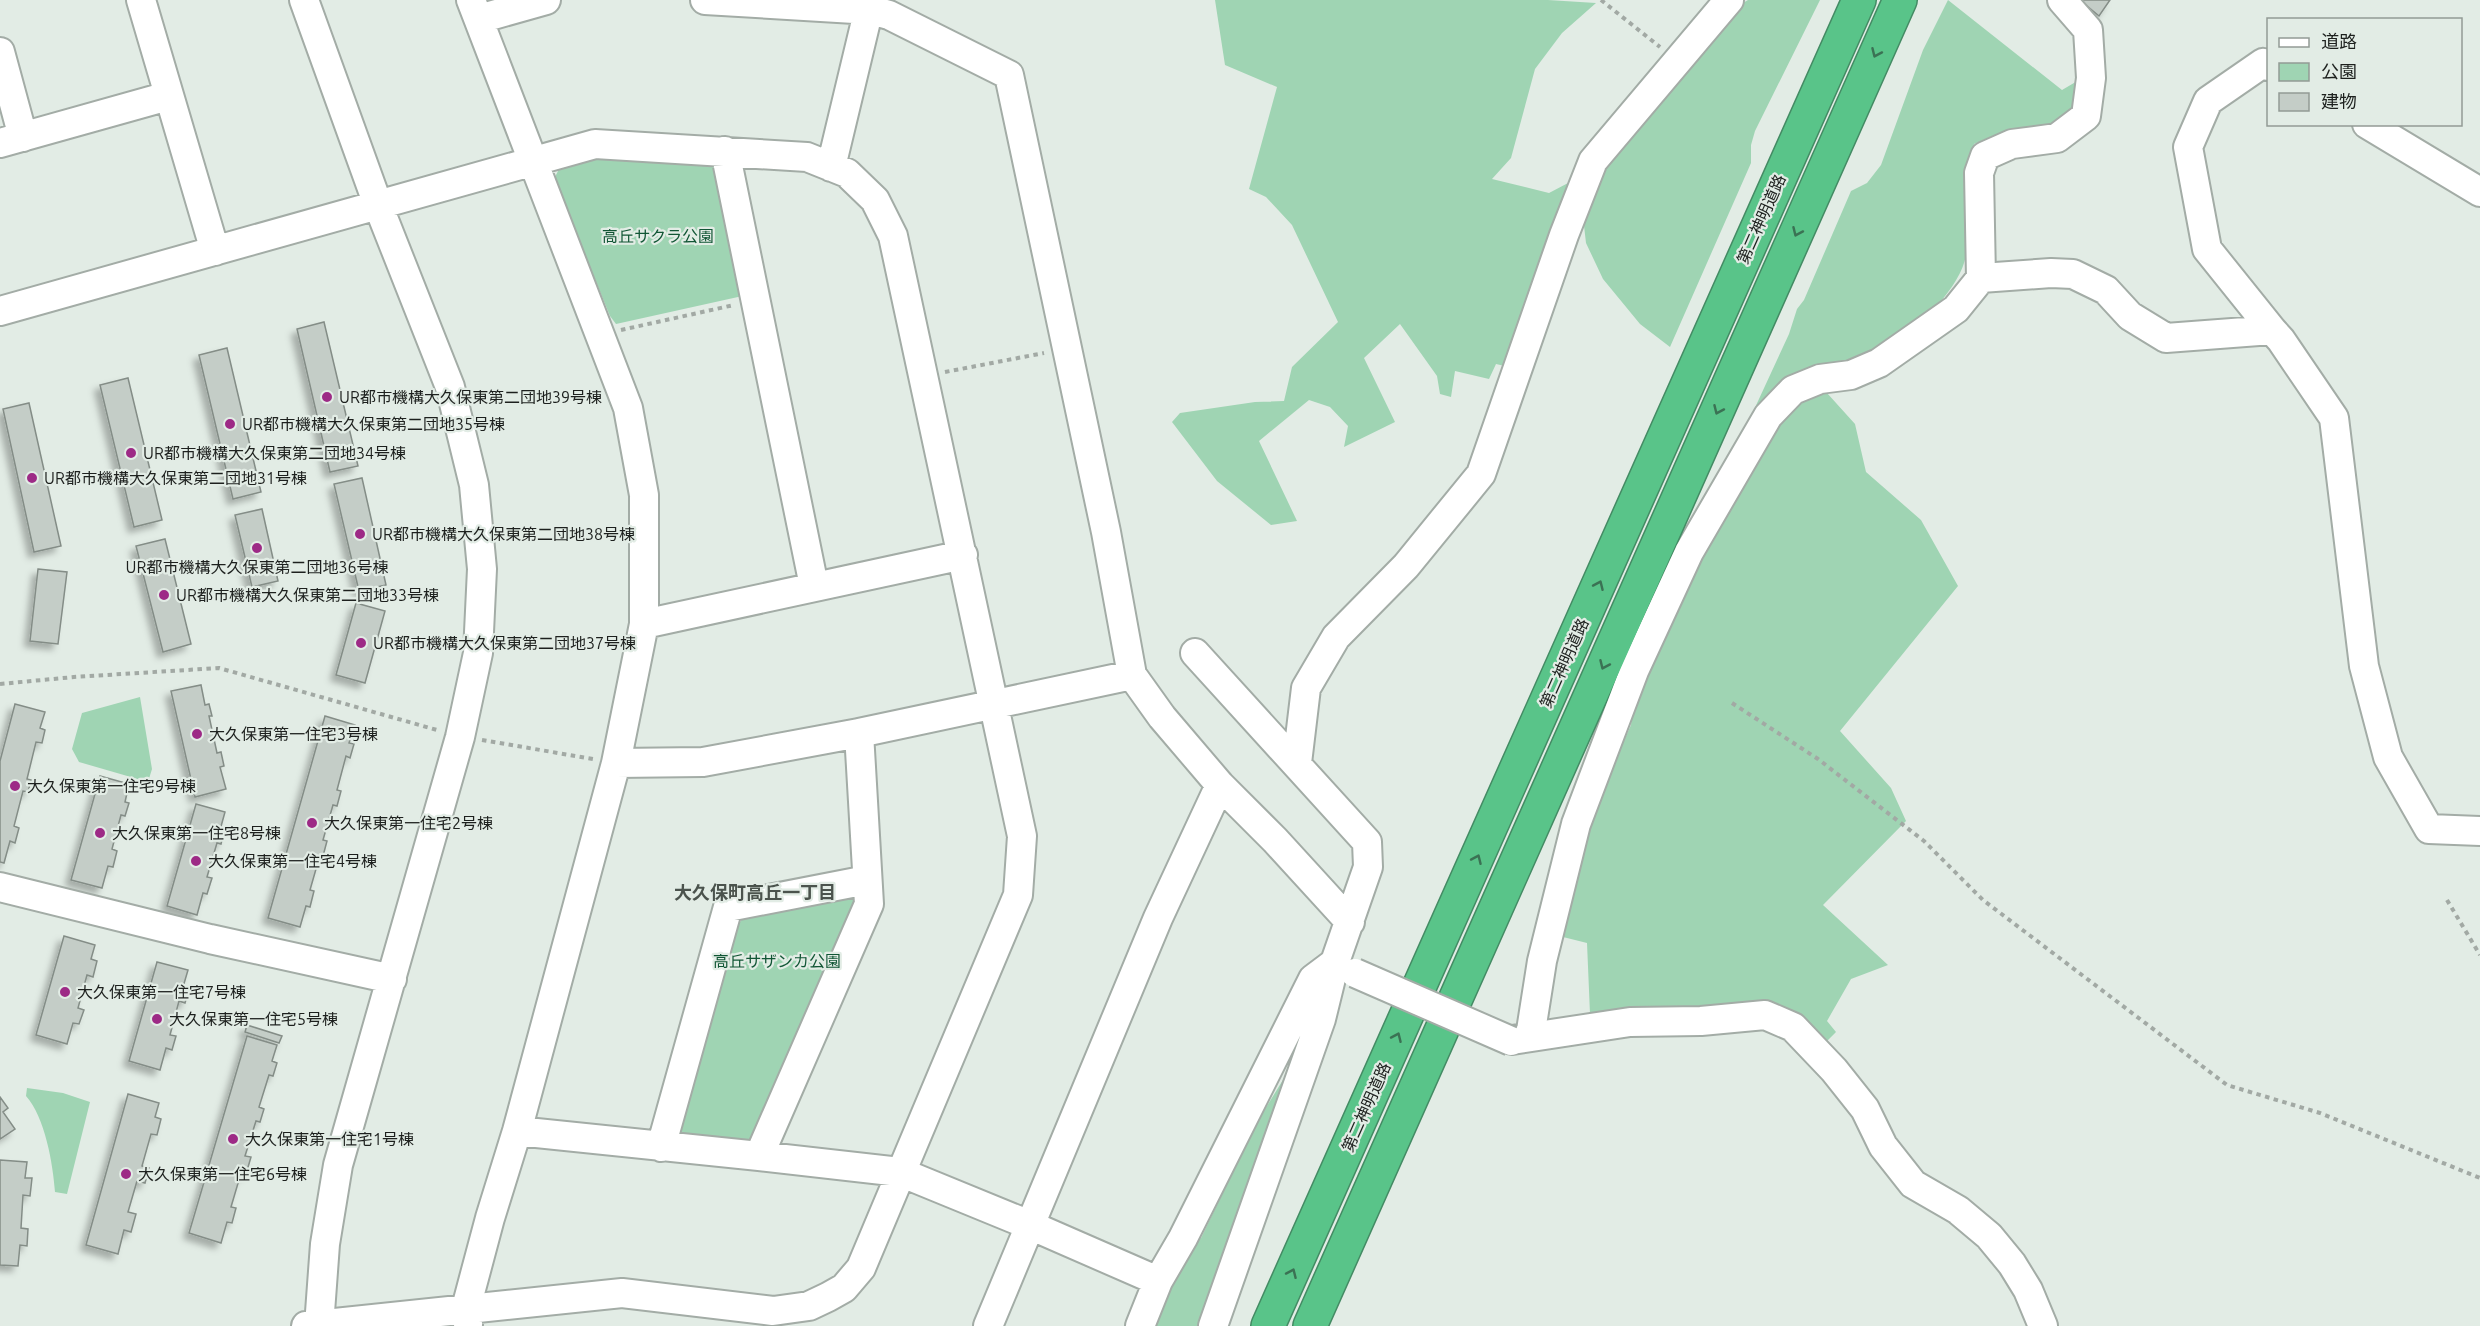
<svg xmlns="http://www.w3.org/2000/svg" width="2480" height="1326" viewBox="0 0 2480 1326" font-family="Ubuntu,'Noto Sans JP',sans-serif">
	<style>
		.green { fill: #9fd4b3 }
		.building { fill: #c4cdc7; stroke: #848d87; stroke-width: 1.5; filter: url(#shadow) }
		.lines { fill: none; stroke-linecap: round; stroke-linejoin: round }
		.minor-casing { stroke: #a3aca6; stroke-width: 32 }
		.highway-casing { stroke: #448b64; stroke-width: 36 }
		.path { stroke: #a2a9a4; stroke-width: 4; stroke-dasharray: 4.5 4.5; stroke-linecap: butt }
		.minor { stroke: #fff; stroke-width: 28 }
		.highway { stroke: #59c489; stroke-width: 33 }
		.minor-bridge-casing { stroke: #a3aca6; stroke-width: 32; stroke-linecap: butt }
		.minor-bridge { stroke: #fff; stroke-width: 28 }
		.oneway { stroke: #3b7254 }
		.poi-dot { fill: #9d2a86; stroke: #e2ece5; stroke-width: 2 }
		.labels { text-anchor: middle; stroke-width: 4.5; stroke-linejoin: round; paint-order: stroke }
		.street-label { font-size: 16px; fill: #1d201e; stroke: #e2ece5 }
		.park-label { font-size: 16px; fill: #115635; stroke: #e2ece5 }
		.poi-label { font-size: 16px; fill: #1d201e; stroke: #e2ece5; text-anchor: start }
		.neighbourhood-label { font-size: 18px; font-weight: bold; fill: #4b534d; stroke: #e2ece5 }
	</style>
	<defs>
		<filter id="shadow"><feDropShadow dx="-5.5" dy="5.5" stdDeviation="3" flood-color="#0004"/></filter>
	</defs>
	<rect width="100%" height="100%" fill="#e2ece5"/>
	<path class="green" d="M 1215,0 L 1548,0 L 1596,3 L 1562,33 L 1535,69 L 1511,158 L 1492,179 L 1549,193 L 1570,182 L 1509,367 L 1496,364 L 1489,379 L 1455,371 L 1451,397 L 1440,394 L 1437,376 L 1400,324 L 1364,358 L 1395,422 L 1344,447 L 1348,426 L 1330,407 L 1309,400 L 1259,441 L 1297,521 L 1271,525 L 1217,481 L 1172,422 L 1180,413 L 1255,402 L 1284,401 L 1292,367 L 1338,322 L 1292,225 L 1266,197 L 1249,189 L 1277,87 L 1225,65 Z
		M 1748,0 L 1820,0 L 1755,131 L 1751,145 L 1751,163 L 1670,347 L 1640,324 L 1603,279 L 1586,243 L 1583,217 L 1605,159 L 1738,6 Z
		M 1948,0 L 2062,90 L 2079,80 L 2070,118 L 2051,130 L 1997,134 L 1974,144 C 1967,181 1971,217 1966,254 C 1962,288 1914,332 1885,349 C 1856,365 1820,370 1788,376 L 1728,466 L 1789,334 L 1797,309 L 1804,300 L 1851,191 L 1867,183 L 1881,165 L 1923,50 Z
		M 605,157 L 712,161 L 747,295 L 616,324 L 610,316 L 554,179 L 559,169 L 581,160 Z
		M 1827,393 L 1855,424 L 1866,472 L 1921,520 L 1958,586 L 1840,731 L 1891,788 L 1906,821 L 1823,905 L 1888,965 L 1851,979 L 1827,1021 L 1836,1032 L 1825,1043 L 1720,1008 L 1622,1009 L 1590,1014 L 1587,943 L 1555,935 L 1601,792 L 1631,725 L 1634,688 L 1684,578 L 1778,417 L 1810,394 Z
		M 140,697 L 152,769 L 148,782 L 79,762 L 72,749 L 82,713 Z
		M 853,896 L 856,908 L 751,1142 L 681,1135 L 680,1126 L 731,934 L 743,918 Z
		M 1294,1062 L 1253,1185 L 1198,1326 L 1154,1326 C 1163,1303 1177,1248 1201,1238 L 1257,1122 Z
		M 27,1088 L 63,1093 L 90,1102 L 67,1194 L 55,1192 C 53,1164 45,1117 26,1096 Z"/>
	<path class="building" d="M 2080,0 L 2110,0 L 2099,16 Z
		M 324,322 L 358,466 L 330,472 L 297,329 Z
		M 227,348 L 261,492 L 233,499 L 199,355 Z
		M 128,378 L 162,520 L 134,527 L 100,385 Z
		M 29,403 L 61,546 L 34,552 L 3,409 Z
		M 362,478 L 386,585 L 359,591 L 334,484 Z
		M 262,509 L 278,581 L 252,587 L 235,515 Z
		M 165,539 L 191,644 L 163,652 L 136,546 Z
		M 38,569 L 67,572 L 58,644 L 30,641 Z
		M 356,603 L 385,611 L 365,683 L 336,675 Z
		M 201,685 L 205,705 L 209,704 L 212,716 L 209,716 L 217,753 L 221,752 L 224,766 L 220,767 L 226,789 L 195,797 L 171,691 Z
		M 15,704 L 45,712 L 40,728 L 45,730 L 42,743 L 36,742 L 27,779 L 31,780 L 28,792 L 23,791 L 14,826 L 19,828 L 15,843 L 10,841 L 4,863 L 0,862 L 0,761 Z
		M 325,716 L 355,725 L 349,743 L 354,744 L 350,758 L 346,756 L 337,790 L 341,791 L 337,806 L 333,805 L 323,840 L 327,841 L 323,856 L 320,855 L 310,890 L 314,891 L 310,907 L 306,906 L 300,927 L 268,918 Z
		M 100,776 L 129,784 L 125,802 L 129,803 L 125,816 L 121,815 L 112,849 L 117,851 L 113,867 L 108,866 L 102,888 L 71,880 Z
		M 196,804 L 225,812 L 220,830 L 224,831 L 221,844 L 217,843 L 207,877 L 212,878 L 207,894 L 203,893 L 197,915 L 167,906 Z
		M 64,936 L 95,945 L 91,959 L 97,961 L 93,977 L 87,975 L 78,1008 L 84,1010 L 79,1024 L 73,1023 L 67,1044 L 36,1035 Z
		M 157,962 L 188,970 L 183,987 L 189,989 L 185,1003 L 179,1001 L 170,1035 L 176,1036 L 172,1050 L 166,1048 L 160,1070 L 129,1061 Z
		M 247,1025 L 282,1036 L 279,1043 L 245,1032 Z
		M 247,1036 L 277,1045 L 272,1061 L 277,1063 L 273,1076 L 269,1075 L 259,1107 L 264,1109 L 260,1122 L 256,1121 L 245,1156 L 251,1157 L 246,1174 L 241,1173 L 231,1207 L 236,1208 L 232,1223 L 227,1222 L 221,1243 L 189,1233 Z
		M 128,1094 L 159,1103 L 155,1117 L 161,1119 L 157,1135 L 151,1134 L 142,1166 L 149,1168 L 145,1183 L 137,1181 L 128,1212 L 136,1214 L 131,1232 L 124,1230 L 118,1254 L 86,1245 Z
		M 0,1097 L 8,1108 L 3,1112 L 15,1129 L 0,1139 Z
		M 0,1160 L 27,1162 L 25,1178 L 32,1178 L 30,1196 L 23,1195 L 21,1228 L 28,1229 L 27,1246 L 20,1245 L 18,1266 L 0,1265 Z"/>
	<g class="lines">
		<g class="minor-casing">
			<path id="minor" d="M 141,0 L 215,251
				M 304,0 L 378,205 L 450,387 L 474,485 L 482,569 L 478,653 L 460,737 L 338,1165 L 325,1244 L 319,1326
				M 705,0 L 871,10 L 889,15 L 1009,75 L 1106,532 L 1132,675 L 1162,717 L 1220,785 L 1275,840 L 1350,922
				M 479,19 L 546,0
				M 0,52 L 23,137
				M 2268,66 L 2263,63 L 2208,101 L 2188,147 L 2207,249 L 2272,330
				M 2367,124 L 2480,192
				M 0,143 L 168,96
				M 725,151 L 814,586
				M 831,167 L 871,0
				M 1981,278 L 2051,273 L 2073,274 L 2106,290 L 2130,316 L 2166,338 L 2272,330 L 2281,340 L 2334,418 L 2364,666 L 2388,757 L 2429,829 L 2480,831
				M 0,311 L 595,144 L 807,157 L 847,173 L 875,200 L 893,236 L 1022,836 L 1018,895 L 861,1268 L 844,1288 L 828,1297 L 809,1306 L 773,1311 L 622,1293 L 306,1326
				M 644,624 L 963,555
				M 1195,653 L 1367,842 L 1368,867 L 1335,962 L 1321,1019 L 1213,1326
				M 859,733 L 1132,675
				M 1297,763 L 1306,688 L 1336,637 L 1406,566 L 1481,474 L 1564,235 L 1593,161 L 1729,0
				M 0,887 L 210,939 L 392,979
				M 1530,1037 L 1542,961 L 1576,824 L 1634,671 L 1689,552 L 1768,416 L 1793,390 L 1820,379 L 1851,375 L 1879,363 L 1956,309 L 1981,278 L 1979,173 L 1985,156 L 2012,144 L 2057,138 L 2086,116 L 2091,78 L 2088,30 L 2062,0
				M 1512,1040 L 1630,1022 L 1701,1021 L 1765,1015 L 1793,1027 L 1834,1070 L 1865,1109 L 1883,1146 L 1913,1184 L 1958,1210 L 1989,1236 L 2012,1264 L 2028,1290 L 2043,1326
				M 517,1131 L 759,1156 L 869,904 L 859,733 L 703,762 L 616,763
				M 661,1147 L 728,907 L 867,880
				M 759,1156 L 900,1172 L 1032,1226 L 1158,1281
				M 468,1324 L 466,1308 L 490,1218 L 517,1131 L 616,763 L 644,624 L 644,495 L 628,408 L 471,0
				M 988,1326 L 1158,918 L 1220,785
				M 1140,1326 L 1158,1281 L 1183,1238 L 1313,979 L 1333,964"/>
		</g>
		<g class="highway-casing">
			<path id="highway" d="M 1268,1326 L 1859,0
				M 1310,1326 L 1900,0"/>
		</g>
		<path class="path" d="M 1601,0 L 1660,47
			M 621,330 L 734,305
			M 945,372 L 1044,353
			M 0,684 L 74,677 L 219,668 L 437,730
			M 1732,703 L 1818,759 L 1924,841 L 1983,900 L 2227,1085 L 2320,1113 L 2480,1178
			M 482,740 L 593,759
			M 2447,900 L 2480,955"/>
		<use href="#minor" class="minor"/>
		<use href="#highway" class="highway"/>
		<g class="minor-bridge-casing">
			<path id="minor-bridge" d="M 1355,973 L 1511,1041"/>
		</g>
		<use href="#minor-bridge" class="minor-bridge"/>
	</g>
	<defs><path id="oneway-chevron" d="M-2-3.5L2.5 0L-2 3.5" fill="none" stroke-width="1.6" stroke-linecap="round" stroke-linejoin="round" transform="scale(1.5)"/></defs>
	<g class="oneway">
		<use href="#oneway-chevron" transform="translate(1876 53) rotate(114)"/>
		<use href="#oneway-chevron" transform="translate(1797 232) rotate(114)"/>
		<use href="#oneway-chevron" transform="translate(1718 410) rotate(114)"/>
		<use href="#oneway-chevron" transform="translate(1599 585) rotate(-66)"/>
		<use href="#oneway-chevron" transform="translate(1604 665) rotate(114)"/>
		<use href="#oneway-chevron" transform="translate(1477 859) rotate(-66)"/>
		<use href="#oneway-chevron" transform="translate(1397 1037) rotate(-66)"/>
		<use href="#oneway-chevron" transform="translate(1292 1273) rotate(-66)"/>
	</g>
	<g class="poi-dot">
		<circle cx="327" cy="397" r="6"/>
		<circle cx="230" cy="424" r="6"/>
		<circle cx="131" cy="453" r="6"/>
		<circle cx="32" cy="478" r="6"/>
		<circle cx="360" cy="534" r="6"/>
		<circle cx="257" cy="548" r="6"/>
		<circle cx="164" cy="595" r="6"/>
		<circle cx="361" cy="643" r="6"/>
		<circle cx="197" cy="734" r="6"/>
		<circle cx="15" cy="786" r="6"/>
		<circle cx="312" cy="823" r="6"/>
		<circle cx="100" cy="833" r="6"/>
		<circle cx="196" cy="861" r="6"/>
		<circle cx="65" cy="992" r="6"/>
		<circle cx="157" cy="1019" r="6"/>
		<circle cx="233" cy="1139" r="6"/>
		<circle cx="126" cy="1174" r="6"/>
	</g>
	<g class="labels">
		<g class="street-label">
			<text transform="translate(1761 219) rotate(-66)" y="6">第二神明道路</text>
			<text transform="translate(1564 663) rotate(-66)" y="6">第二神明道路</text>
			<text transform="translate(1366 1107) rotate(-66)" y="6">第二神明道路</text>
		</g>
		<g class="park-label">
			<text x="658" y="242">高丘サクラ公園</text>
			<text x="777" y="967">高丘サザンカ公園</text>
		</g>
		<g class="poi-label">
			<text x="339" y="403">UR都市機構大久保東第二団地39号棟</text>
			<text x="242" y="430">UR都市機構大久保東第二団地35号棟</text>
			<text x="143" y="459">UR都市機構大久保東第二団地34号棟</text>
			<text x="44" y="484">UR都市機構大久保東第二団地31号棟</text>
			<text x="372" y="540">UR都市機構大久保東第二団地38号棟</text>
			<text x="257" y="573" text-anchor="middle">UR都市機構大久保東第二団地36号棟</text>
			<text x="176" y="601">UR都市機構大久保東第二団地33号棟</text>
			<text x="373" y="649">UR都市機構大久保東第二団地37号棟</text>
			<text x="209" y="740">大久保東第一住宅3号棟</text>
			<text x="27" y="792">大久保東第一住宅9号棟</text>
			<text x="324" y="829">大久保東第一住宅2号棟</text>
			<text x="112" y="839">大久保東第一住宅8号棟</text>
			<text x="208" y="867">大久保東第一住宅4号棟</text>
			<text x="77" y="998">大久保東第一住宅7号棟</text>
			<text x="169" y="1025">大久保東第一住宅5号棟</text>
			<text x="245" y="1145">大久保東第一住宅1号棟</text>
			<text x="138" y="1180">大久保東第一住宅6号棟</text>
		</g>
		<g class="neighbourhood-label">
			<text x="755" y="899">大久保町高丘一丁目</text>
		</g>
	</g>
	<rect x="2267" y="18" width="195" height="108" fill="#e2ece5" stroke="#939a95" stroke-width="1.5"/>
	<rect x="2279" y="38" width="30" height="9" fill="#ffffff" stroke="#939a95" stroke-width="1.5"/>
	<text x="2321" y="48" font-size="18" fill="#1d201e">道路</text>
	<rect x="2279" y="63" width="30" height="18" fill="#9fd4b3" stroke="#939a95" stroke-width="1.5"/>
	<text x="2321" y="78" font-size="18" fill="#1d201e">公園</text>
	<rect x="2279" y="93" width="30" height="18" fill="#c4cdc7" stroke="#939a95" stroke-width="1.5"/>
	<text x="2321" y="108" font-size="18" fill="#1d201e">建物</text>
</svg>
